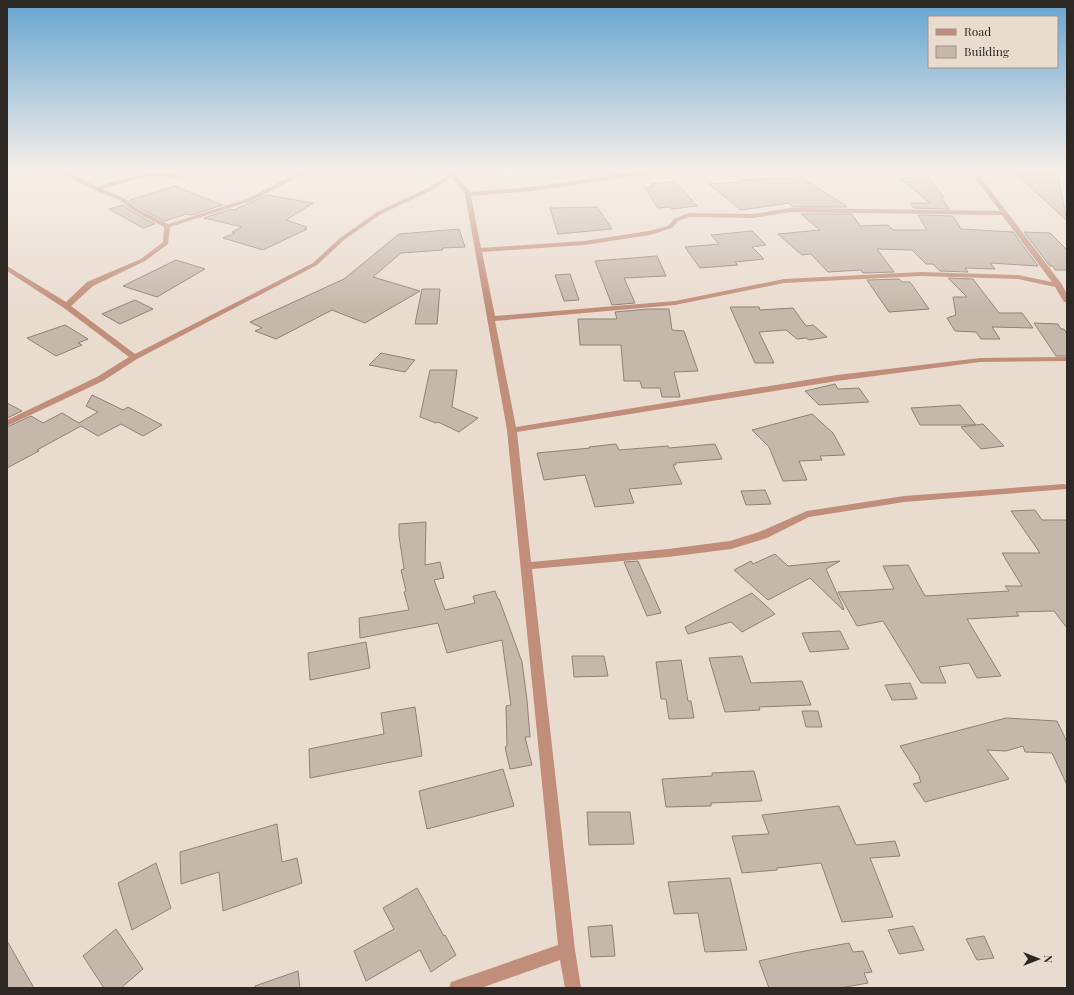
<svg xmlns="http://www.w3.org/2000/svg" width="1074" height="995" viewBox="0 0 1074 995" font-family="'Playfair Display',serif">
	<style>
		.building { fill: #c6b7ab; stroke: #8f8177 }
		.lines { fill: none; stroke-linecap: round; stroke-linejoin: round }
		.street { fill: #c08e7a; fill-rule: evenodd }
	</style>
	<rect width="100%" height="100%" fill="#eadbcf"/>
	<path class="building" d="M 1012,170 L 1057,171 L 1067,221 Z
		M 800,177 L 845,205 L 847,207 L 793,207 L 789,203 L 741,210 L 709,184 L 738,182 L 740,180 Z
		M 928,177 L 944,197 L 941,197 L 949,209 L 914,208 L 910,203 L 930,203 L 900,178 Z
		M 675,181 L 697,206 L 672,209 L 670,207 L 658,208 L 644,187 L 653,187 L 651,184 Z
		M 175,186 L 222,205 L 192,215 L 186,214 L 165,221 L 139,208 L 130,200 Z
		M 267,195 L 313,203 L 286,220 L 307,227 L 304,229 L 307,229 L 263,250 L 223,238 L 235,233 L 232,232 L 242,227 L 204,218 L 231,209 L 234,210 Z
		M 123,205 L 133,212 L 155,224 L 143,228 L 109,209 Z
		M 597,207 L 612,229 L 558,234 L 550,208 Z
		M 801,214 L 852,214 L 860,226 L 888,225 L 893,230 L 927,230 L 918,215 L 953,216 L 961,229 L 1013,232 L 1038,266 L 990,263 L 995,269 L 965,268 L 968,272 L 940,271 L 933,264 L 926,264 L 912,250 L 877,249 L 894,272 L 863,273 L 861,270 L 828,272 L 811,254 L 802,255 L 778,234 L 820,230 Z
		M 459,229 L 465,247 L 442,248 L 443,250 L 401,253 L 373,277 L 420,291 L 365,323 L 332,310 L 276,339 L 255,331 L 262,328 L 250,322 L 344,279 L 399,234 Z
		M 752,231 L 766,245 L 752,247 L 764,259 L 735,262 L 738,265 L 700,268 L 685,247 L 719,244 L 711,235 Z
		M 1024,232 L 1050,233 L 1067,250 L 1067,270 L 1055,270 L 1053,266 L 1050,266 Z
		M 657,256 L 666,276 L 624,278 L 635,303 L 612,305 L 595,261 Z
		M 176,260 L 205,269 L 157,297 L 123,286 Z
		M 570,274 L 579,300 L 564,301 L 555,275 Z
		M 948,278 L 973,279 L 999,313 L 1022,313 L 1033,328 L 992,327 L 1000,339 L 981,339 L 976,332 L 955,331 L 947,318 L 956,315 L 953,297 L 967,297 Z
		M 899,279 L 902,282 L 910,282 L 929,309 L 889,312 L 867,280 Z
		M 422,289 L 440,289 L 437,324 L 415,324 Z
		M 135,300 L 153,309 L 120,324 L 102,314 Z
		M 730,307 L 759,307 L 760,310 L 793,308 L 806,326 L 813,325 L 827,337 L 809,340 L 806,338 L 797,339 L 786,330 L 759,332 L 774,363 L 755,363 Z
		M 648,309 L 669,309 L 672,330 L 684,331 L 698,371 L 674,372 L 680,397 L 662,397 L 660,388 L 642,388 L 640,381 L 624,381 L 621,345 L 580,345 L 578,319 L 617,319 L 615,312 Z
		M 1034,323 L 1058,324 L 1061,329 L 1064,329 L 1067,334 L 1067,356 L 1056,356 Z
		M 65,325 L 88,339 L 78,343 L 82,345 L 56,356 L 27,338 Z
		M 381,353 L 415,360 L 405,372 L 369,365 Z
		M 430,370 L 457,370 L 452,407 L 478,418 L 459,432 L 438,422 L 436,423 L 420,417 Z
		M 835,384 L 838,389 L 859,388 L 869,402 L 819,405 L 805,391 Z
		M 92,395 L 123,410 L 128,407 L 162,425 L 143,436 L 121,424 L 98,436 L 81,426 L 37,450 L 39,451 L 7,468 L 7,427 L 31,416 L 43,423 L 62,413 L 79,423 L 98,412 L 86,406 Z
		M 7,403 L 22,411 L 7,418 Z
		M 960,405 L 976,425 L 920,425 L 911,408 Z
		M 812,414 L 833,433 L 845,455 L 820,456 L 822,460 L 799,461 L 807,480 L 783,481 L 769,447 L 752,430 Z
		M 983,424 L 1004,446 L 981,449 L 961,427 Z
		M 616,444 L 619,450 L 668,446 L 669,448 L 715,444 L 722,459 L 675,463 L 676,465 L 673,465 L 682,484 L 629,489 L 634,503 L 595,507 L 585,475 L 544,480 L 537,453 L 590,448 L 589,447 Z
		M 765,490 L 771,504 L 746,505 L 741,491 Z
		M 1035,510 L 1042,520 L 1067,520 L 1067,628 L 1054,611 L 1016,612 L 1019,616 L 967,619 L 1001,676 L 977,678 L 969,663 L 939,667 L 946,683 L 921,683 L 883,621 L 857,626 L 838,592 L 894,589 L 883,566 L 908,565 L 925,596 L 1009,591 L 1005,586 L 1022,586 L 1002,553 L 1040,553 L 1011,511 Z
		M 426,522 L 425,565 L 440,562 L 444,578 L 434,580 L 445,610 L 475,603 L 473,596 L 495,591 L 498,599 L 499,599 L 522,662 L 527,700 L 530,737 L 525,737 L 532,765 L 510,769 L 505,747 L 507,746 L 506,706 L 511,705 L 502,640 L 447,653 L 438,623 L 360,638 L 359,618 L 409,610 L 404,592 L 406,591 L 401,570 L 404,569 L 399,536 L 399,524 Z
		M 775,554 L 788,566 L 840,561 L 826,569 L 844,609 L 843,610 L 810,578 L 768,600 L 734,570 L 751,561 L 753,564 Z
		M 638,561 L 661,613 L 647,616 L 624,562 Z
		M 752,593 L 775,614 L 742,632 L 731,622 L 688,634 L 685,627 Z
		M 840,631 L 849,649 L 810,652 L 802,633 Z
		M 366,642 L 370,668 L 310,680 L 308,653 Z
		M 572,656 L 604,656 L 608,676 L 574,677 Z
		M 742,656 L 751,683 L 802,681 L 811,705 L 759,707 L 760,710 L 725,712 L 709,658 Z
		M 681,660 L 688,701 L 691,701 L 694,718 L 669,719 L 666,699 L 661,699 L 656,662 Z
		M 910,683 L 917,699 L 892,700 L 885,685 Z
		M 415,707 L 422,756 L 310,778 L 309,749 L 384,734 L 381,713 Z
		M 802,711 L 818,711 L 822,727 L 806,727 Z
		M 1006,718 L 1057,721 L 1067,742 L 1067,785 L 1052,753 L 1025,752 L 1023,746 L 1006,751 L 987,750 L 1009,779 L 925,802 L 913,784 L 921,782 L 919,777 L 920,777 L 900,746 Z
		M 503,769 L 514,806 L 427,829 L 419,791 Z
		M 754,771 L 762,801 L 711,803 L 711,806 L 666,807 L 662,779 L 712,776 L 712,773 Z
		M 839,806 L 856,845 L 895,841 L 900,856 L 870,858 L 893,917 L 842,922 L 821,863 L 777,868 L 777,870 L 742,873 L 732,836 L 769,834 L 762,815 Z
		M 587,812 L 630,812 L 634,844 L 589,845 Z
		M 277,824 L 282,862 L 297,858 L 302,883 L 223,911 L 219,872 L 181,884 L 180,852 Z
		M 156,863 L 171,908 L 132,930 L 118,883 Z
		M 730,878 L 747,950 L 705,952 L 698,913 L 674,914 L 668,882 Z
		M 417,888 L 444,936 L 445,935 L 456,955 L 431,972 L 420,950 L 366,981 L 354,951 L 394,929 L 383,908 Z
		M 612,925 L 615,956 L 591,957 L 588,927 Z
		M 913,926 L 924,950 L 899,954 L 888,930 Z
		M 116,929 L 143,969 L 121,988 L 104,988 L 83,956 Z
		M 984,936 L 994,958 L 977,960 L 966,939 Z
		M 7,941 L 34,988 L 7,988 Z
		M 849,943 L 853,952 L 863,951 L 872,972 L 864,973 L 868,983 L 840,988 L 769,988 L 759,961 L 794,953 Z
		M 298,971 L 300,988 L 255,988 L 255,986 Z"/>
	<g class="lines">
		<path class="street" d="M 57,170 L 64,170 L 97,187 C 125,178 152,169 182,176 L 183,177 L 180,179 C 152,172 128,181 102,189 L 124,198 L 138,209 L 168,224 L 247,199 L 303,170 L 311,170 L 251,201 L 170,227 L 168,244 L 145,261 L 93,286 L 71,306 L 135,354 L 313,263 L 340,238 L 377,212 L 430,187 L 448,175 L 439,170 L 452,172 L 455,170 L 462,170 L 456,175 L 470,192 L 533,187 L 633,172 L 685,170 L 682,172 L 633,176 L 533,191 L 471,196 L 481,248 L 584,241 L 649,231 L 668,226 L 674,219 L 688,213 L 753,214 L 791,208 L 1000,211 L 969,170 L 975,170 L 1061,283 L 1067,294 L 1067,302 L 1064,302 L 1055,287 L 1018,279 L 921,276 L 784,283 L 675,305 L 495,321 L 516,427 L 837,375 L 980,358 L 1067,357 L 1067,361 L 980,362 L 837,381 L 517,432 L 531,562 L 668,549 L 730,541 L 759,532 L 807,511 L 904,496 L 1064,484 L 1067,485 L 1067,489 L 904,502 L 809,517 L 767,538 L 731,549 L 668,557 L 532,569 L 575,950 L 581,988 L 565,988 L 560,960 L 481,988 L 449,988 L 451,982 L 457,980 L 558,945 L 507,430 L 465,194 L 452,177 L 434,189 L 381,214 L 344,240 L 317,265 L 137,359 L 103,381 L 7,426 L 7,420 L 97,377 L 129,357 L 64,308 L 7,271 L 7,266 L 66,302 L 87,282 L 141,259 L 163,242 L 164,227 L 134,211 L 120,200 L 94,190 ZM 791,212 L 1002,215 L 1052,282 L 1018,275 L 921,272 L 784,279 L 675,301 L 495,316 L 482,252 L 584,245 L 650,235 L 672,228 L 678,221 L 689,217 L 753,218 Z"/>
	</g>
	<linearGradient id="sky" x2="0" y2="1"><stop stop-color="#66a4d1"/><stop offset="0.55" stop-color="#f6efe9"/><stop offset="1" stop-color="#f6efe9" stop-opacity="0"/></linearGradient>
	<rect width="1074" height="309" fill="url(#sky)"/>
	<rect width="1074" height="995" fill="none" stroke="#2e2824" stroke-width="16"/>
	<rect x="928" y="16" width="130" height="52" fill="#eadbcf" stroke="#9f938b"/>
	<rect x="936" y="29" width="20" height="6" fill="#c08e7a" stroke="#9f938b"/>
	<text x="964" y="36" font-size="12" fill="#2e2824">Road</text>
	<rect x="936" y="46" width="20" height="12" fill="#c6b7ab" stroke="#9f938b"/>
	<text x="964" y="56" font-size="12" fill="#2e2824">Building</text>
	<g transform="translate(1038 959) rotate(90)" stroke="#eadbcf" stroke-width="3" paint-order="stroke">
	<path d="M0-3L7 15L0 10L-7 15Z" fill="#2e2824"/>
	<text y="-6" font-size="11" font-weight="bold" text-anchor="middle" fill="#2e2824">N</text>
	</g>
</svg>
